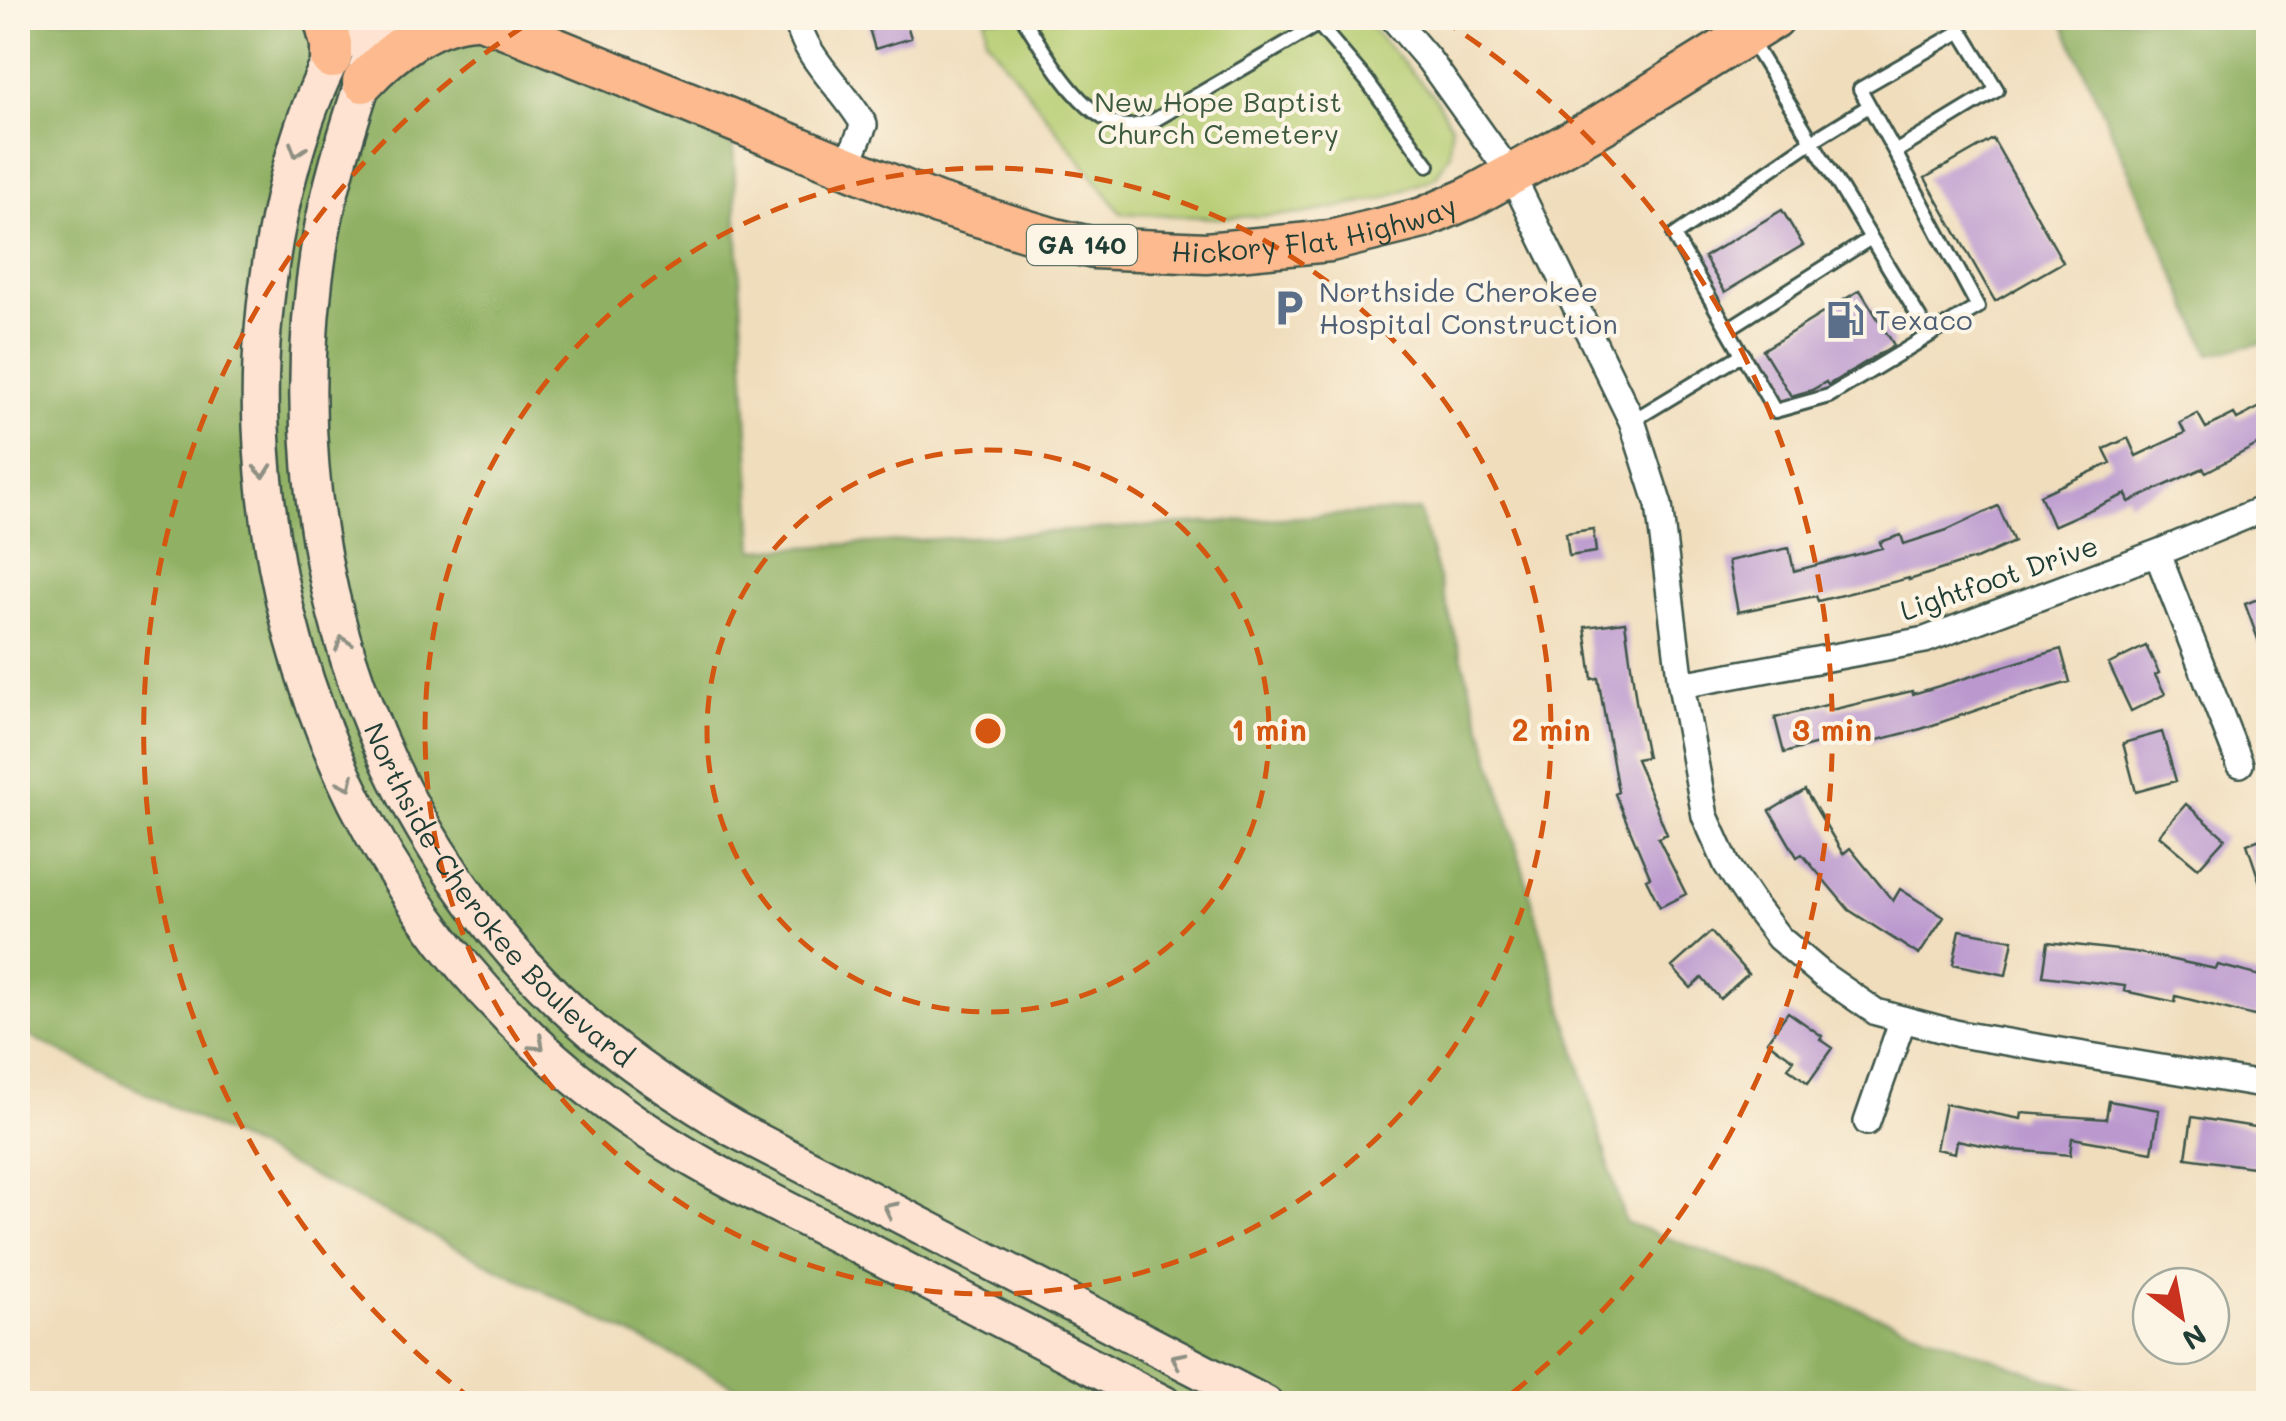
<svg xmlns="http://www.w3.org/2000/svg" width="2286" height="1421" viewBox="0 0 2286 1421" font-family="Mali,sans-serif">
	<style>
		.green { fill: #b5cc71; stroke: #6a8452; stroke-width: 2.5 }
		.forest { fill: #90b063; stroke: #58764c; stroke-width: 2.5 }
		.building { fill: #bb99cf }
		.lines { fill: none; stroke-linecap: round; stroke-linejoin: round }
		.lane-casing { stroke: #3e5548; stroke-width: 18 }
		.street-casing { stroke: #3e5548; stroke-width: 30 }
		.secondary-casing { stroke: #3e5548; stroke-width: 40 }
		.primary-casing { stroke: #3e5548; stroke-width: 45 }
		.lane { stroke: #fff; stroke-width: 12 }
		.street { stroke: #fff; stroke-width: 25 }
		.secondary { stroke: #fee3d2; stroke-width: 35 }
		.primary { stroke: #fcba8e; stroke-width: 40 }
		.oneway { stroke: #8e9083 }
		.ring { fill: none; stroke: #d45610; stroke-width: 5; stroke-dasharray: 18 12 }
		.labels { text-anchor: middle; stroke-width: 8; stroke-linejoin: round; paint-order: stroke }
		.shield { fill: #fcf5e5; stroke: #617469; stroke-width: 2.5 }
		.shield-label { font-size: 25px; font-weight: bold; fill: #1f3d34 }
		.park-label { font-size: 28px; fill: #3d5a40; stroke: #fcf5e5 }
		.street-label { font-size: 28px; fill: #1f3d34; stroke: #fcf5e5 }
		.service-label { font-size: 28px; fill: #4e5e75; stroke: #fcf5e5; text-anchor: start }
		.centre { fill: #d45610; stroke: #fcf5e5; stroke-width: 5 }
		.ring-label { font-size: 30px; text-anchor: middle; font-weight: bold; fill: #d45610; stroke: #fcf5e5; stroke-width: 8; stroke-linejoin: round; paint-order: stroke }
	</style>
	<rect width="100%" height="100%" fill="#fcf5e5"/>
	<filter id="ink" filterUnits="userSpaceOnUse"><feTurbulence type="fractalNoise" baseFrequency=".01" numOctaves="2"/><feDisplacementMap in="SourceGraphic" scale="20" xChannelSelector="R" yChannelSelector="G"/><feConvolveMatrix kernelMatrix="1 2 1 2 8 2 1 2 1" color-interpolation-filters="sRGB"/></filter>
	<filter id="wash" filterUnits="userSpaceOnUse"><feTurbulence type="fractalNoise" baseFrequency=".0048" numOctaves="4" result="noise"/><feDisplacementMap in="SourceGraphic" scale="40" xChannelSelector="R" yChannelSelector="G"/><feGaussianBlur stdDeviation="2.25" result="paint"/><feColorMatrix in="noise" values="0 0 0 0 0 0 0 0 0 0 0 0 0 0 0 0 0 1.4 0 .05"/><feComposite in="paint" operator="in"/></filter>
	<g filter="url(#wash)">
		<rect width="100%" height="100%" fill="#f0ddbc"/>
		<path class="green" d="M 985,18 L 1362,18 L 1434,96 L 1451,125 L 1450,153 L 1436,177 L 1383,199 L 1302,214 L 1217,218 L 1121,213 L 986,38 Z"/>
		<path class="forest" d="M 18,18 L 465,18 L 733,145 L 754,550 L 1419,510 L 1625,1222 L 2113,1403 L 769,1403 L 18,1030 Z
			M 2061,18 L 2268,18 L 2268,342 L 2210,354 Z"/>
		<g id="blocks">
			<path class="building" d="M 866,18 L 905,18 L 911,38 L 875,49 Z
				M 1993,139 L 2063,262 L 1995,301 L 1925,178 Z
				M 1782,210 L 1803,245 L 1725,292 L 1704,257 Z
				M 1860,290 L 1894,345 L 1828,385 L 1826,382 L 1812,390 L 1791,396 L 1763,350 Z
				M 2268,403 L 2268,439 L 2206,472 L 2203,468 L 2129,502 L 2126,494 L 2053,526 L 2040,495 L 2111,463 L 2104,449 L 2128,438 L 2136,456 L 2185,433 L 2180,423 L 2198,414 L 2206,428 L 2234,414 L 2237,419 Z
				M 1998,506 L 2014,542 L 1974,560 L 1974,559 L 1909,580 L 1909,578 L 1818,601 L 1816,596 L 1738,612 L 1728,561 L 1789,548 L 1794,571 L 1882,548 L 1880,542 L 1901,535 L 1904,544 L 1947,530 Z
				M 1593,529 L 1596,552 L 1569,556 L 1566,533 Z
				M 2268,595 L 2268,660 L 2266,661 L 2245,604 Z
				M 1625,622 L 1636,701 L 1647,757 L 1636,759 L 1667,834 L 1658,838 L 1686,894 L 1660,907 L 1646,879 L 1650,877 L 1615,794 L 1618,792 L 1598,678 L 1592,679 L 1585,627 Z
				M 2146,646 L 2159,673 L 2155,675 L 2165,694 L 2131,711 L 2109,664 Z
				M 2061,649 L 2070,682 L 1995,704 L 1921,729 L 1870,742 L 1867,731 L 1784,753 L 1775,718 L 1830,704 L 1831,710 L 1912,691 L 1913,694 Z
				M 2162,732 L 2176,781 L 2136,792 L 2123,743 Z
				M 1805,790 L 1843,854 L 1850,848 L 1893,901 L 1900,889 L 1944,917 L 1919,955 L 1849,910 L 1802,854 L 1797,857 L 1770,811 Z
				M 2186,804 L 2225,838 L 2198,868 L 2159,835 Z
				M 2268,836 L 2268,897 L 2265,898 L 2247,844 Z
				M 1960,930 L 2013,940 L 2006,975 L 1953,964 Z
				M 1711,932 L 1748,974 L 1720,999 L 1702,978 L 1691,988 L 1672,967 Z
				M 2048,942 L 2135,952 L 2216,969 L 2218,965 L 2268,978 L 2258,1017 L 2176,996 L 2175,1002 L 2124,991 L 2125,986 L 2043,976 Z
				M 1788,1012 L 1822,1036 L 1820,1039 L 1833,1048 L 1808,1083 L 1788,1068 L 1794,1060 L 1767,1041 Z
				M 2109,1101 L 2159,1110 L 2152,1152 L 2072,1138 L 2070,1155 L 2001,1149 L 1957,1140 L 1955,1153 L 1936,1149 L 1945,1104 L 2021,1119 L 2022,1113 L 2106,1119 Z
				M 2192,1117 L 2268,1129 L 2268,1169 L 2186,1158 Z"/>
		</g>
	</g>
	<g filter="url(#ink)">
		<use href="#blocks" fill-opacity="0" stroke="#3e5548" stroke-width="2.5"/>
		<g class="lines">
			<g class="lane-casing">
				<path id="lane" d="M 1023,18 C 1043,50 1087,128 1130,126 C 1137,126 1146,122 1153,121 L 1329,18
					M 1318,24 L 1367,81 L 1428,165
					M 1751,41 L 1930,335 L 1829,396 L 1775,411 L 1674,236 L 1812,141 L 1869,106
					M 1895,152 L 1860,89 L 1961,31 L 1997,90 L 1895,152 L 1978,307 L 1930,335
					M 1728,329 L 1871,238
					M 1632,421 L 1743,354"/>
			</g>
			<g class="street-casing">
				<path id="street" d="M 797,18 C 803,57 845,90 864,125 L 846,167
					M 1393,18 L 1429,60 L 1512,176 L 1632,421 L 1659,505 L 1681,685 L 1705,816 L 1727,865 L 1755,907 L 1779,938 L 1824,976 L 1876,1012 L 1959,1034 L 2268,1086
					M 2157,553 L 2240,764
					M 1681,685 L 1925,640 L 2157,553 L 2268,507
					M 1867,1122 L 1903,1019"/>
			</g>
			<g class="secondary-casing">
				<g id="secondary">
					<path d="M 356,18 C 285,118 255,306 261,427 C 272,693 389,936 602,1099 C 678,1157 766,1199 851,1242 C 955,1296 1060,1350 1164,1404"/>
					<path id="s1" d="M 380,18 L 379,30 C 358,100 332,170 320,242 C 271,541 370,850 608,1044 C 648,1076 690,1103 734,1129 L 1265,1404"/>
				</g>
			</g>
			<g class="primary-casing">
				<g id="primary">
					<path d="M 324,18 L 331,44 L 331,58"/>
					<path id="s2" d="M 481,18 L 938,204 L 1055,239 L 1094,248 L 1206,253 L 1330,241 L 1423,218 L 1469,198 L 1601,125 L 1774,18"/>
					<path d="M 363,82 C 392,51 432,20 475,18"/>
				</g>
			</g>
			<use href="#lane" class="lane"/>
			<use href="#street" class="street"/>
			<use href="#secondary" class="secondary"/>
			<use href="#primary" class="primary"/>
		</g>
		<defs><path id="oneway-chevron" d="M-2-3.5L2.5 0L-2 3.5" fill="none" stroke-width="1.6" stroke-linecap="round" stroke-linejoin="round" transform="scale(2.5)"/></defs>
		<g class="oneway">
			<use href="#oneway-chevron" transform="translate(297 150) rotate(107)"/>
			<use href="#oneway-chevron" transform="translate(263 471) rotate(85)"/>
			<use href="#oneway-chevron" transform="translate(343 643) rotate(-107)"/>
			<use href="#oneway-chevron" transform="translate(347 783) rotate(64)"/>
			<use href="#oneway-chevron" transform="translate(538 1044) rotate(42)"/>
			<use href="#oneway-chevron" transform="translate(890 1209) rotate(-153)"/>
			<use href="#oneway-chevron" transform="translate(1178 1359) rotate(-153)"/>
		</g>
	</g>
	<g class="ring">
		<circle cx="988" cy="731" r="281"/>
		<circle cx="988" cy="731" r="563"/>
		<path d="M474 1401A844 844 0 0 1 535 19M1441 19A844 844 0 0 1 1502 1401"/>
	</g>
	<defs>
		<g id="parking-bare" transform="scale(3)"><path d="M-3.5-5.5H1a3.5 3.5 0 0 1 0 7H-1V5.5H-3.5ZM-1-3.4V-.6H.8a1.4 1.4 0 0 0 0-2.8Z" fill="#5c6f8a" stroke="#fcf5e5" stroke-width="2.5" paint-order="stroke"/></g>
		<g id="fuel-bare" transform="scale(3)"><path d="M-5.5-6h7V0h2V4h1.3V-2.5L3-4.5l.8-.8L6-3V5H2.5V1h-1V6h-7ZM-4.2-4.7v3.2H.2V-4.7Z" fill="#5c6f8a" stroke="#fcf5e5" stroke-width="2.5" paint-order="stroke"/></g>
	</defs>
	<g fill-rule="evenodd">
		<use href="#parking-bare" x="1289" y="308"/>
		<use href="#fuel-bare" x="1845" y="320"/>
	</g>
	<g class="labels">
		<rect class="shield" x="1027" y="225" width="110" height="40" rx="8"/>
		<g class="shield-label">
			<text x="1082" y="254">GA 140</text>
		</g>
		<g class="park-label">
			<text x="1218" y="112">New Hope Baptist<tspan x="1218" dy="32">Church Cemetery</tspan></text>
		</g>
		<g class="street-label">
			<text dy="10" stroke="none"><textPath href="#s2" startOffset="878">Hickory Flat Highway</textPath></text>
			<text transform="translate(1999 578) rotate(-19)" y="10">Lightfoot Drive</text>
			<text dy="10" stroke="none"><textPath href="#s1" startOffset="938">Northside-Cherokee Boulevard</textPath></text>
		</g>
		<g class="service-label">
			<text x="1319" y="302">Northside Cherokee<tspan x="1319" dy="32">Hospital Construction</tspan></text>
			<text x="1875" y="330">Texaco</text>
		</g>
	</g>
	<circle cx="988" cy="731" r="15" class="centre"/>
	<g class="ring-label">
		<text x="1269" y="741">1 min</text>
		<text x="1551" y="741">2 min</text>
		<text x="1832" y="741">3 min</text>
	</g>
	<rect width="2286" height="1421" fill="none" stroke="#fcf5e5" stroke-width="60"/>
	<g transform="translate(2181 1316) rotate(148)"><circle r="48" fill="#fcf5e5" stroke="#a4ab9e" stroke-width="2.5"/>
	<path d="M0-8L18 38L0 25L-18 38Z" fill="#c8321e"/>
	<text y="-15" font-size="28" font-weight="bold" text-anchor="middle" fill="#1f3d34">N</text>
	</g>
</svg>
